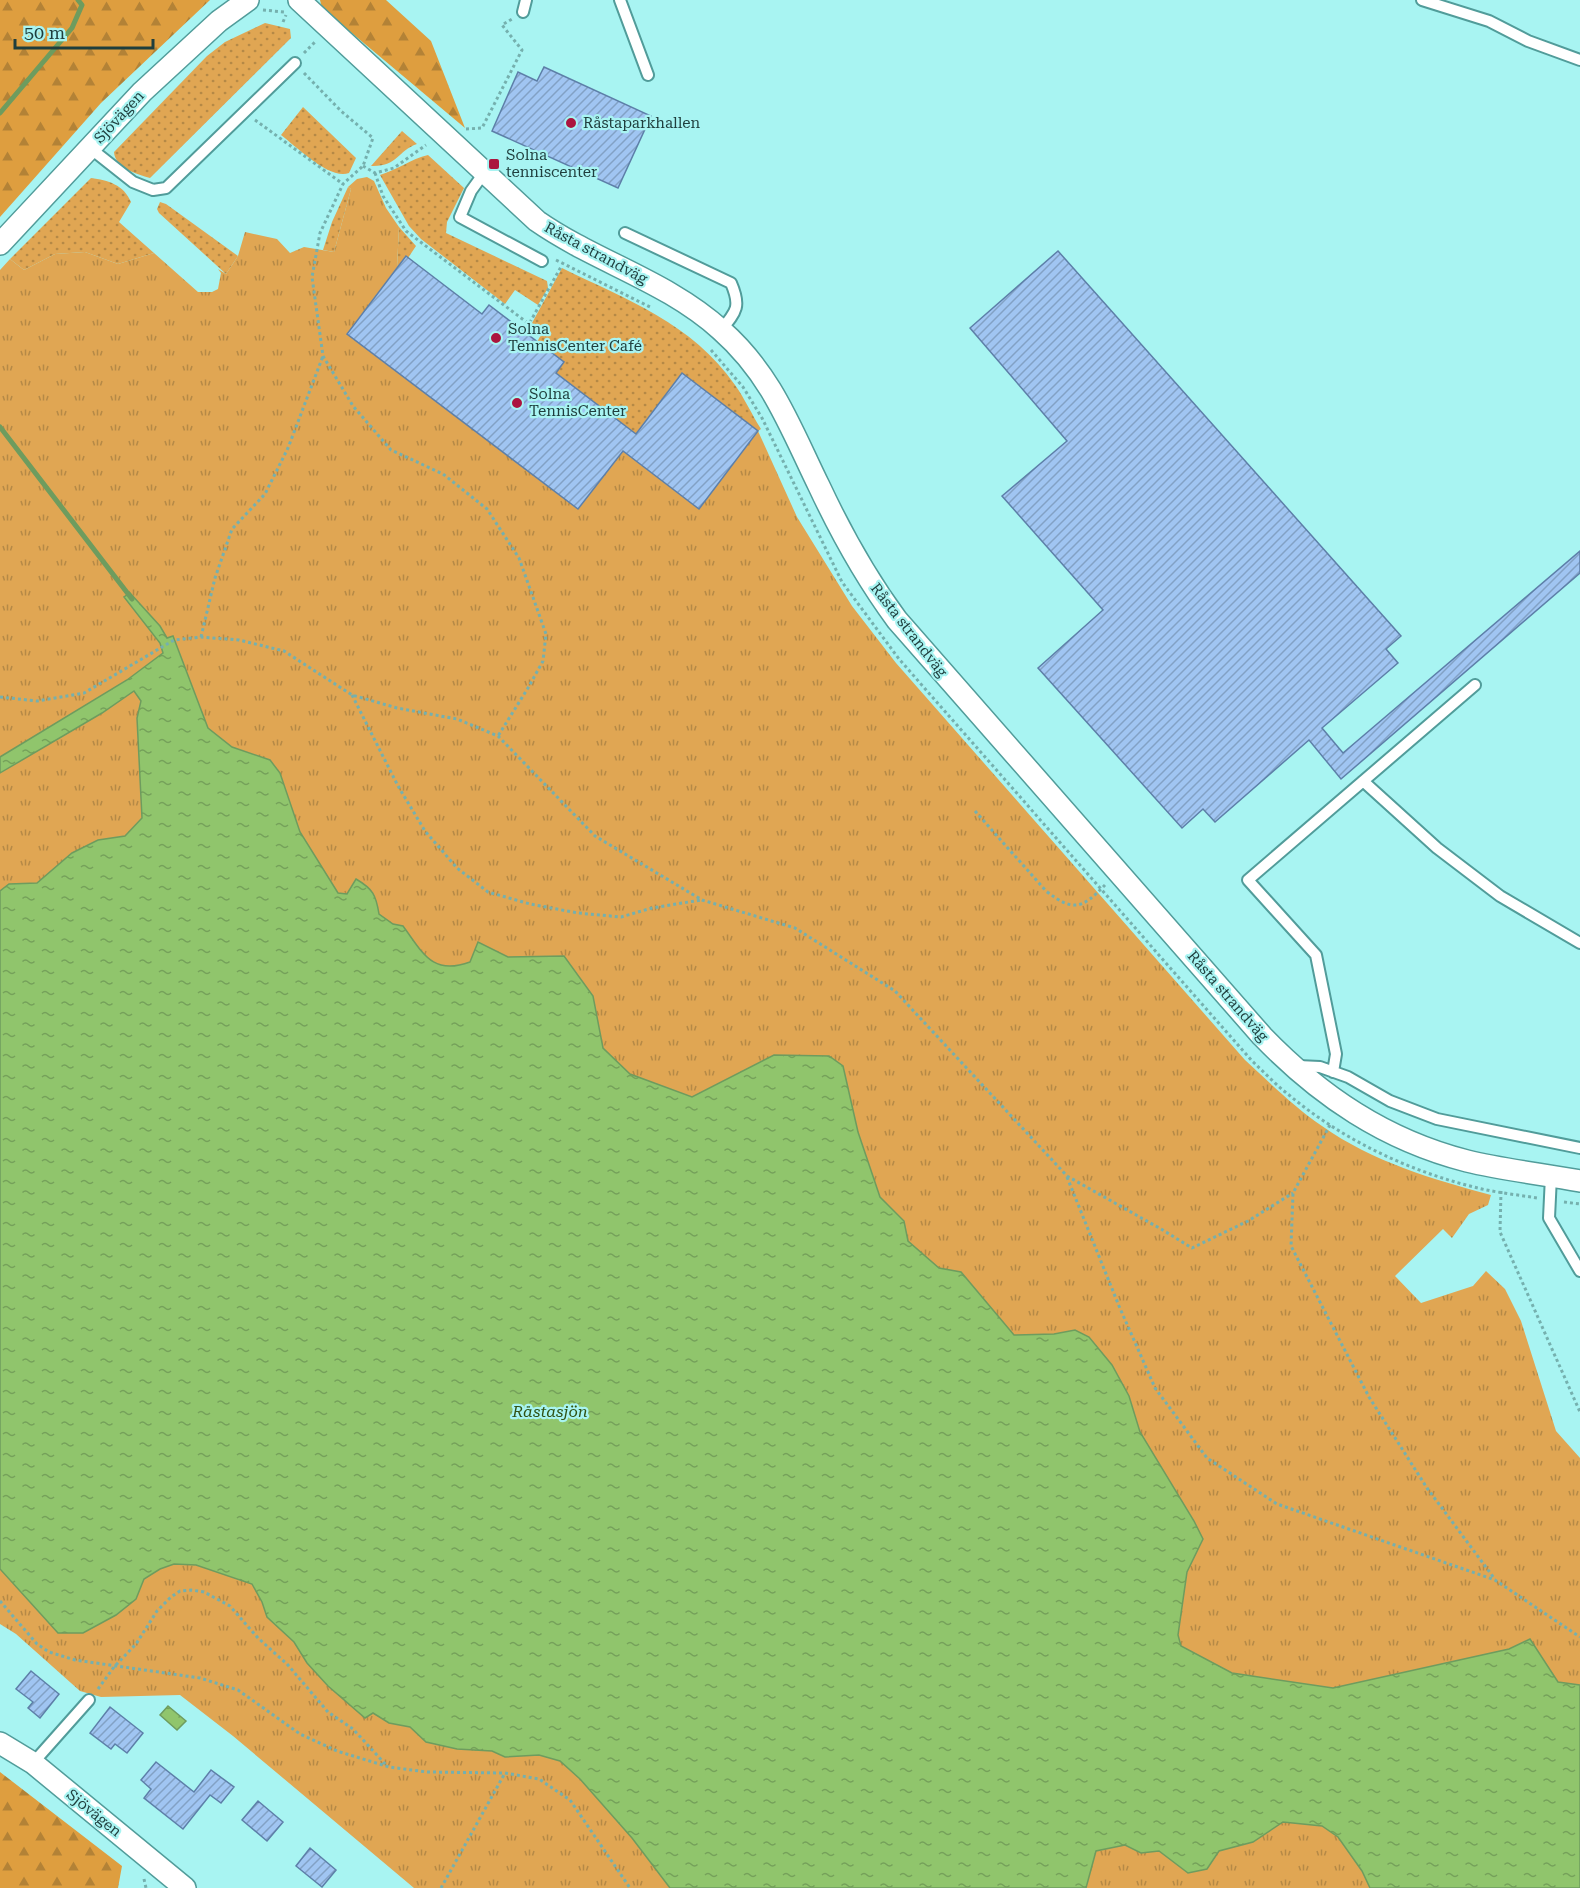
<svg xmlns="http://www.w3.org/2000/svg" width="1580" height="1888" viewBox="0 0 1580 1888" font-family="'Roboto Serif',serif">
	<style>
		.grass { fill: url(#grass-dots) }
		.forest { fill: url(#forest-firs) }
		.park { fill: url(#park-tufts) }
		.water { fill: url(#water-ripples); stroke: #6e9c5e; stroke-width: 1.5 }
		.lines { fill: none; stroke-linecap: round; stroke-linejoin: round }
		.stream { stroke: #6e9c5e; stroke-width: 5 }
		.building { fill: url(#building-hatch); stroke: #5d7fa8; stroke-width: 1.5 }
		.service-casing { stroke: #519c9a; stroke-width: 14 }
		.minor-casing { stroke: #519c9a; stroke-width: 24 }
		.path { stroke: #75b0ae; stroke-width: 3; stroke-dasharray: 3 3; stroke-linecap: butt }
		.service { stroke: #fff; stroke-width: 10 }
		.minor { stroke: #fff; stroke-width: 21 }
		.poi-dot { fill: #ab153e; stroke: #a8f4f2; stroke-width: 2 }
		.labels { text-anchor: middle; stroke-width: 4.5; stroke-linejoin: round; paint-order: stroke }
		.street-label { font-size: 15px; fill: #1f3e3d; stroke: #a8f4f2 }
		.poi-label { font-size: 15px; fill: #1f3e3d; stroke: #a8f4f2; text-anchor: start }
		.water-label { font-size: 16px; font-style: italic; fill: #305214; stroke: #a8f4f2 }
	</style>
	<defs>
		<pattern id="grass-dots" width="8" height="8" patternUnits="userSpaceOnUse" patternTransform="scale(1.5)"><rect width="8" height="8" fill="#e0a653"/><path d="M2 2h.1M6 6h.1" fill="none" stroke="#b58946" stroke-width="1.8" stroke-linecap="round"/></pattern>
		<pattern id="forest-firs" width="22" height="20" patternUnits="userSpaceOnUse" patternTransform="scale(1.5)"><rect width="22" height="20" fill="#de9e3f"/><path d="M5 1l3.5 6h-7zM16 11l3.5 6h-7z" fill="#b38236"/></pattern>
		<pattern id="park-tufts" width="24" height="20" patternUnits="userSpaceOnUse" patternTransform="scale(1.5)"><rect width="24" height="20" fill="#e0a653"/><path d="M3 7l-1-3M5 7V3M7 7l1-3M15 17l-1-3M17 17v-4M19 17l1-3" fill="none" stroke="#b58946"/></pattern>
		<pattern id="water-ripples" width="26" height="14" patternUnits="userSpaceOnUse" patternTransform="scale(1.5)"><rect width="26" height="14" fill="#90c56c"/><path d="M2 4q2-2 4 0t4 0M15 11q2-2 4 0t4 0" fill="none" stroke="#75a15a"/></pattern>
		<pattern id="building-hatch" width="6" height="6" patternUnits="userSpaceOnUse" patternTransform="scale(1.5)"><rect width="6" height="6" fill="#a0c5f2"/><path d="M-1 1l2-2M0 6l6-6M5 7l2-2" fill="none" stroke="#82a1c5"/></pattern>
	</defs>
	<rect width="100%" height="100%" fill="#a8f4f2"/>
	<path class="grass" d="M 265,23 L 290,29 L 291,38 L 150,178 C 137,174 115,168 114,152 L 207,56 L 225,42 Z
		M 303,107 L 356,158 L 349,173 C 329,180 297,147 281,135 Z
		M 402,131 L 417,144 C 397,151 398,167 371,166 Z
		M 428,155 L 464,188 L 447,222 L 446,233 L 547,281 L 548,288 L 538,305 L 515,290 L 505,304 L 421,239 L 409,226 L 380,175 C 397,170 411,159 428,155 Z
		M 91,178 C 108,180 124,185 131,202 L 119,222 L 154,253 L 118,264 L 85,252 L 55,254 L 24,270 L 10,259 Z
		M 348,187 L 351,189 L 334,252 L 323,250 L 332,222 Z
		M 160,202 L 166,204 L 238,256 L 226,274 L 159,213 L 157,209 Z
		M 399,227 L 416,246 L 408,258 L 406,256 L 397,268 Z
		M 562,268 C 627,300 692,323 735,385 C 745,399 752,415 761,429 L 758,431 L 682,374 L 636,434 L 556,373 L 537,342 L 542,333 L 532,323 Z"/>
	<path class="forest" d="M 0,0 L 210,0 L 101,103 L 0,217 Z
		M 320,0 L 386,0 L 431,41 L 465,128 L 322,8 Z
		M 0,1772 L 122,1866 L 118,1888 L 0,1888 Z"/>
	<path class="park" d="M 367,177 L 374,181 L 386,208 L 399,227 L 397,268 L 347,334 L 578,509 L 623,451 L 699,508 L 758,431 L 797,517 L 852,606 L 896,663 L 1245,1060 C 1270,1083 1294,1107 1322,1126 C 1373,1162 1432,1179 1491,1195 L 1488,1205 L 1469,1214 L 1452,1238 L 1443,1229 L 1395,1276 L 1421,1303 L 1473,1286 L 1486,1271 L 1505,1289 L 1521,1321 L 1556,1431 L 1580,1458 L 1580,1888 L 414,1888 L 233,1736 L 180,1695 L 101,1697 L 80,1691 L 16,1634 L 0,1624 L 0,270 L 10,259 L 24,270 L 55,254 L 85,252 L 118,264 L 154,253 L 198,292 L 212,292 L 218,289 L 221,273 L 218,269 L 226,274 L 238,256 L 245,232 L 277,239 L 290,253 L 304,247 L 334,252 L 351,189 L 348,187 L 357,179 Z"/>
	<path class="water" d="M 130,593 L 160,626 L 167,638 L 173,636 L 208,728 L 232,747 L 270,760 L 280,773 L 300,832 L 338,893 L 347,894 L 356,879 C 373,889 376,895 379,914 L 393,924 L 403,926 C 423,953 432,976 470,962 L 478,942 L 508,957 L 564,956 L 593,996 L 603,1048 L 630,1074 L 692,1097 L 774,1055 L 829,1056 L 843,1066 L 858,1132 L 880,1197 L 904,1221 L 908,1241 L 939,1268 L 961,1272 L 1014,1335 L 1054,1334 L 1075,1330 L 1089,1337 L 1112,1365 L 1129,1396 L 1140,1432 L 1194,1521 L 1203,1539 L 1187,1572 L 1178,1635 L 1181,1646 L 1232,1673 L 1333,1688 L 1509,1649 L 1530,1639 L 1558,1682 L 1580,1685 L 1580,1888 L 1370,1888 L 1362,1871 L 1338,1837 L 1322,1826 L 1283,1822 L 1253,1842 L 1219,1851 L 1207,1869 L 1188,1873 L 1159,1851 L 1141,1853 L 1125,1845 L 1096,1851 L 1086,1888 L 670,1888 L 632,1838 L 580,1779 L 560,1761 L 539,1755 L 505,1757 L 492,1751 L 457,1749 L 426,1742 L 410,1727 L 389,1723 L 373,1713 L 365,1718 L 328,1686 L 307,1663 L 294,1642 L 267,1617 L 262,1602 L 252,1584 L 196,1565 L 174,1564 L 160,1569 L 144,1579 L 136,1599 L 116,1615 L 83,1633 L 58,1633 L 0,1569 L 0,891 L 9,884 L 37,883 L 72,853 L 98,840 L 125,836 L 142,818 L 137,718 L 141,701 L 134,691 L 102,713 L 0,773 L 0,757 L 127,680 L 163,653 L 160,643 L 124,597 Z
		M 168,1706 L 186,1721 L 177,1730 L 160,1715 Z"/>
	<g class="lines">
		<path class="stream" d="M 0,113 L 72,28 L 82,5 L 78,0
			M 0,427 L 132,599"/>
	</g>
	<path class="building" d="M 544,67 L 651,116 L 618,188 L 492,131 L 518,72 L 537,81 Z
		M 1058,251 L 1401,636 L 1386,649 L 1398,663 L 1322,728 L 1343,753 L 1580,551 L 1580,573 L 1341,779 L 1309,740 L 1215,822 L 1203,809 L 1182,828 L 1038,668 L 1103,610 L 1002,496 L 1067,441 L 970,328 Z
		M 406,256 L 482,314 L 489,305 L 564,362 L 556,373 L 636,434 L 682,373 L 758,431 L 699,509 L 623,451 L 578,509 L 347,334 Z
		M 31,1671 L 59,1694 L 40,1718 L 28,1708 L 33,1702 L 16,1689 Z
		M 110,1707 L 143,1733 L 127,1753 L 115,1744 L 111,1749 L 90,1733 Z
		M 156,1762 L 194,1792 L 211,1770 L 234,1787 L 221,1803 L 210,1795 L 183,1829 L 144,1798 L 151,1789 L 141,1780 Z
		M 258,1801 L 283,1822 L 267,1841 L 242,1820 Z
		M 310,1848 L 336,1870 L 322,1887 L 296,1866 Z"/>
	<g class="lines">
		<g class="service-casing">
			<path id="service" d="M 620,0 L 648,75
				M 1422,0 L 1489,21 L 1528,41 L 1580,60
				M 523,12 L 526,0
				M 90,148 L 133,182 L 153,190 L 166,188 L 295,63
				M 484,173 L 471,191 L 460,217 L 542,261
				M 625,233 L 731,283 C 741,306 737,311 721,330
				M 1363,781 L 1437,848 L 1500,896 L 1580,943
				M 1298,1066 L 1320,1067 L 1348,1077 L 1390,1101 L 1437,1119 L 1580,1148
				M 1333,1072 L 1336,1054 L 1316,955 L 1248,880 L 1475,685
				M 1551,1176 L 1549,1218 L 1580,1271
				M 33,1763 L 89,1700"/>
		</g>
		<g class="minor-casing">
			<path id="minor" d="M 299,0 L 537,221 C 596,262 667,281 721,330 C 772,375 790,427 819,486 C 841,533 866,578 897,620 L 1262,1036 C 1320,1096 1385,1140 1467,1161 C 1504,1170 1542,1174 1580,1181
				M 0,244 L 142,92 L 219,21 L 248,0
				M 0,1743 L 33,1763 L 185,1888"/>
		</g>
		<path class="path" d="M 263,10 L 284,12
			M 283,22 L 286,15
			M 304,53 L 316,41
			M 304,73 L 341,111 L 373,138 L 363,166 L 343,184 L 320,233 L 312,277 L 323,356 L 353,406 L 391,450 L 443,474 L 487,509 L 519,558 L 546,634 L 543,661 L 528,688 L 498,736
			M 255,120 L 343,184
			M 466,129 L 482,128 L 522,50 L 502,25 L 512,19
			M 363,166 L 375,173 L 394,168 L 426,145
			M 375,173 L 383,196 L 406,231 L 529,324 L 562,265
			M 556,260 L 652,308
			M 711,350 L 743,387 L 762,418 L 842,582 L 899,659 L 1252,1061 C 1264,1072 1276,1085 1289,1095 C 1344,1141 1413,1173 1482,1189 C 1500,1193 1519,1195 1537,1198
			M 201,637 L 215,578 L 232,529 L 265,494 L 288,448 L 323,356
			M 352,695 L 398,786 L 425,831 L 457,868 L 488,892 L 530,904 L 578,913 L 621,917 L 652,908 L 701,900
			M 0,697 L 37,701 L 84,693 L 174,640 L 201,637 L 239,640 L 284,651 L 352,695 L 397,708 L 457,719 L 498,736 L 595,836 L 702,900 L 795,928 L 895,991 L 1067,1176 L 1161,1229 L 1192,1248 L 1248,1221 L 1293,1193
			M 975,811 L 1046,891 C 1073,912 1082,909 1105,885
			M 1330,1125 L 1293,1193 L 1291,1246 L 1369,1397 L 1427,1488 L 1494,1578
			M 1067,1177 L 1119,1306 L 1155,1388 L 1207,1458 L 1277,1504 L 1495,1580 L 1580,1637
			M 1501,1191 L 1500,1232 L 1580,1412
			M 1564,1202 L 1580,1204
			M 0,1601 L 37,1644 L 49,1652 L 75,1660 L 200,1678 L 238,1690 L 300,1734 L 337,1751 L 389,1767 L 427,1772 L 505,1773 L 539,1779 L 570,1800 L 630,1888
			M 98,1689 L 114,1667 L 136,1644 L 157,1611 L 171,1597 L 180,1591 L 191,1590 L 204,1592 L 230,1606 L 258,1638 L 287,1664 L 328,1712 L 353,1729 L 387,1766
			M 144,1879 L 146,1888
			M 441,1888 L 505,1773"/>
		<use href="#service" class="service"/>
		<use href="#minor" class="minor"/>
	</g>
	<g class="poi-dot">
		<circle cx="571" cy="123" r="6"/>
		<rect x="488" y="158" width="12" height="12" rx="3"/>
		<circle cx="496" cy="338" r="6"/>
		<circle cx="517" cy="403" r="6"/>
	</g>
	<g class="labels">
		<g class="street-label">
			<text transform="translate(119 117) rotate(-47)" y="5">Sjövägen</text>
			<text transform="translate(596 253) rotate(28)" y="5">Råsta strandväg</text>
			<text transform="translate(909 630) rotate(52)" y="5">Råsta strandväg</text>
			<text transform="translate(1228 996) rotate(49)" y="5">Råsta strandväg</text>
			<text transform="translate(94 1813) rotate(39)" y="5">Sjövägen</text>
		</g>
		<g class="poi-label">
			<text x="583" y="128">Råstaparkhallen</text>
			<text x="506" y="160">Solna<tspan x="506" dy="17">tenniscenter</tspan></text>
			<text x="508" y="334">Solna<tspan x="508" dy="17">TennisCenter Café</tspan></text>
			<text x="529" y="399">Solna<tspan x="529" dy="17">TennisCenter</tspan></text>
		</g>
		<g class="water-label">
			<text x="550" y="1417">Råstasjön</text>
		</g>
	</g>
	<path d="M15 39v9h138v-9" fill="none" stroke="#1f3e3d" stroke-width="3"/>
	<text x="24" y="39" font-size="18" fill="#1f3e3d" stroke="#a8f4f2" stroke-width="4.5" paint-order="stroke">50 m</text>
</svg>
